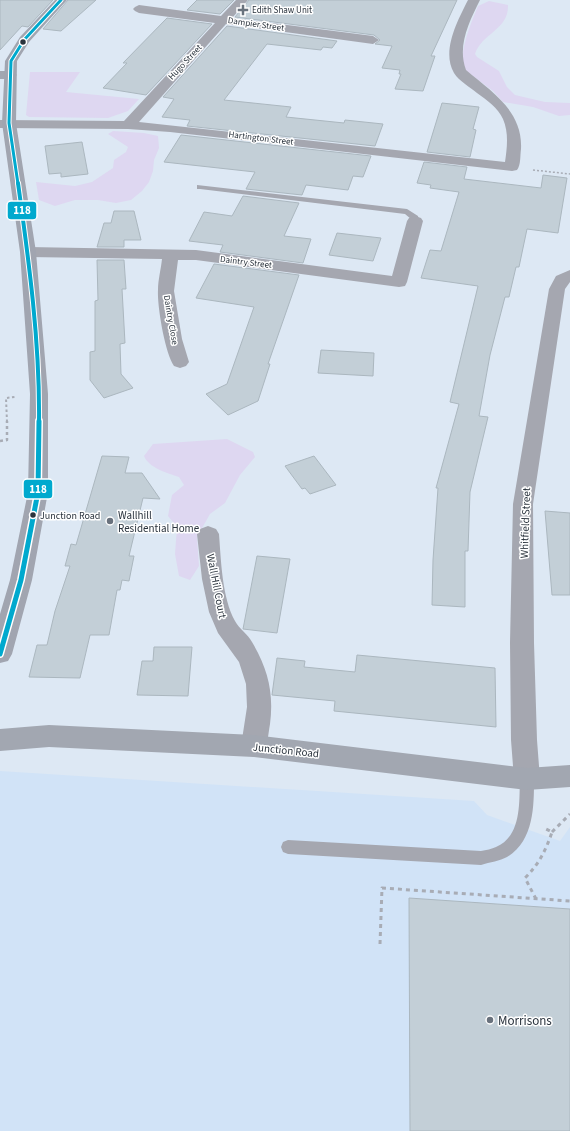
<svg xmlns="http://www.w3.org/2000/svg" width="570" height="1131" viewBox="0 0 570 1131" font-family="'Source Sans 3',sans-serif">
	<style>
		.built { fill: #d1e3f7 }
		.green { fill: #ded7f1 }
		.building { fill: #c3cfd7; stroke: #abb7bf }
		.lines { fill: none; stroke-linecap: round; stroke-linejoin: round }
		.path-far3 { stroke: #a8acb5; stroke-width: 1.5; stroke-dasharray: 2 2; stroke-linecap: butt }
		.path-far2 { stroke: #a8acb5; stroke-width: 2; stroke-dasharray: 2.5 2.5; stroke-linecap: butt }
		.path-far1 { stroke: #a8acb5; stroke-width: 2.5; stroke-dasharray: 3 3; stroke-linecap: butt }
		.path { stroke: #a8acb5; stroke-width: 3; stroke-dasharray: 4 4; stroke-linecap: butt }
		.lane { fill: #a5a7b0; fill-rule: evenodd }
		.street { fill: #a5a7b0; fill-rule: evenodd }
		.secondary { fill: #a2a7b1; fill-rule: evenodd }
		.highway { fill: #a1a5b0; fill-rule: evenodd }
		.bus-1-far2-casing { stroke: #fff; stroke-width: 5 }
		.bus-1-far1-casing { stroke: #fff; stroke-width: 6 }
		.bus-1-casing { stroke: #fff; stroke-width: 8 }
		.bus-1-far2 { stroke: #00a9ce; stroke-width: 3 }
		.bus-1-far1 { stroke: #00a9ce; stroke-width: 4 }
		.bus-1 { stroke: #00a9ce; stroke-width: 5 }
		.poi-dot { fill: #69727d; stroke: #fff; stroke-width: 1.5 }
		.bus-dot { fill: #2a333d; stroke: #fff; stroke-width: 1.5 }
		.labels { text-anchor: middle; stroke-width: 3; stroke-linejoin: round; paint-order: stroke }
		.far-poi-label { font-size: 9px; fill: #2a333d; stroke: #fff; text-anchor: start }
		.far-street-label { font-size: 9px; fill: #2a333d; stroke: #fff }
		.bus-label { font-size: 10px; fill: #2a333d; stroke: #fff; text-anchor: start }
		.poi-label { font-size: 11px; fill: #2a333d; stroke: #fff; text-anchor: start }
		.street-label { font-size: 11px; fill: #2a333d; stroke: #fff }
		.near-poi-label { font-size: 13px; fill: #2a333d; stroke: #fff; text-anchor: start }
		.line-badge { stroke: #fff; stroke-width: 1.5 }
		.badge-label { font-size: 11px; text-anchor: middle; font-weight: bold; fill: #fff }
	</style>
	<rect width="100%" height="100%" fill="#dde8f4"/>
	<path class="built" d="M 0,771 L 474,801 L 487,815 L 560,841 L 570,827 L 570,1131 L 0,1131 Z"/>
	<path class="green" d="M 489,1 L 508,5 C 509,30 482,33 475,54 L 477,57 L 499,71 L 507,87 L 515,95 L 545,102 L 570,103 L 570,115 L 559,116 L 533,107 L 503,102 L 493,91 L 462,68 C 462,44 469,28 478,6 Z
		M 30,72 L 80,72 L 66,92 L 139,99 L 128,111 L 108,118 L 29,117 L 26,115 Z
		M 113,131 L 144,133 L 158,136 L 159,148 L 154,160 L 153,171 L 149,182 L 142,191 L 131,200 L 116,203 L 98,200 L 75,200 L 55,206 L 39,200 L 36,182 L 75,186 L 92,182 L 113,168 L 114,160 L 126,152 L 128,147 L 108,134 Z
		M 227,439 L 253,452 L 255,457 L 240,475 L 225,503 L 210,514 L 197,537 L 199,566 L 190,580 L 179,576 L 175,554 L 177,527 L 168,516 L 172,495 L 184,485 L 179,477 C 167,473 149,468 144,456 L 153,444 Z"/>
	<path class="building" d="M 0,0 L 53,0 L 28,27 L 22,26 L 0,50 Z
		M 68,0 L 96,0 L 61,31 L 43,29 Z
		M 197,0 L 234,0 L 220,14 L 187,10 Z
		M 249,0 L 457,0 L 431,56 L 435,56 L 423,91 L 395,89 L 401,74 L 399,74 L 400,70 L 382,68 L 392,46 L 375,44 L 380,40 L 374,35 L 235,17 Z
		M 167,18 L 212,24 L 146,95 L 103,88 L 127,63 L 123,63 Z
		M 227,26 L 337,41 L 332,48 L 323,47 L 321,50 L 267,44 L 224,100 L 291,107 L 286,117 L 344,123 L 345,120 L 383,124 L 375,146 L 187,126 L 190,120 L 162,117 L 174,99 L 163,97 Z
		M 442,103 L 479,107 L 473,129 L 476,130 L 470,157 L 427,152 Z
		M 181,135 L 371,156 L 363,177 L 353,176 L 348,190 L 306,185 L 302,195 L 246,189 L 255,172 L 164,162 Z
		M 82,142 L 88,174 L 61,177 L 61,173 L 49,174 L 45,146 Z
		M 424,162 L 467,167 L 464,179 L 541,188 L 543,175 L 567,178 L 558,233 L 527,229 L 519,267 L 516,267 L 509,297 L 505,297 L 490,355 L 479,416 L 488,417 L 470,492 L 468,551 L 465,551 L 465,607 L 432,605 L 433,560 L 438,488 L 436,488 L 459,404 L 450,402 L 478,286 L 421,278 L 430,250 L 441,251 L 459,192 L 430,188 L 431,185 L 417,183 Z
		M 243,196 L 299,203 L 284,236 L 311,239 L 303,263 L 220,252 L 223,245 L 189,241 L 204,212 L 232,216 Z
		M 114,211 L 134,211 L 141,240 L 124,240 L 124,247 L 97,247 L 104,223 L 111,223 Z
		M 337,233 L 381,238 L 373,261 L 329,255 Z
		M 97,260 L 124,260 L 126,289 L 122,289 L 125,343 L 120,344 L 121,374 L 133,388 L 104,398 L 90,380 L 90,352 L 95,351 L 95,301 L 98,300 Z
		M 214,264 L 299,275 L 268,364 L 270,364 L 258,401 L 228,415 L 206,394 L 227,384 L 254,307 L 196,298 Z
		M 321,350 L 374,353 L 373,376 L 318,373 Z
		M 102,456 L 129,457 L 125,473 L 142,473 L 160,499 L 143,498 L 129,556 L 134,556 L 129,581 L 122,580 L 120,590 L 117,590 L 109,635 L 90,635 L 80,678 L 29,677 L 37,645 L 47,645 L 55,611 L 70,566 L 65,566 L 71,544 L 76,545 Z
		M 314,456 L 336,485 L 310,494 L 305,488 L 302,489 L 285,466 Z
		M 545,511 L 570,513 L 570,595 L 552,595 Z
		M 257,556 L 290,559 L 277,633 L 243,629 Z
		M 154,647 L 192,647 L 188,696 L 137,695 L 142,661 L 153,661 Z
		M 357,655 L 495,668 L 496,727 L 334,711 L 335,701 L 272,695 L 277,658 L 305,661 L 304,667 L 355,672 Z
		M 409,898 L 570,909 L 570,1131 L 410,1131 Z"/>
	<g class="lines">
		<path class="path-far3" d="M 533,170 L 570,174"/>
		<path class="path-far2" d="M 7,422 L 6,398 L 15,397"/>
		<path class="path-far1" d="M 0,441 L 7,440 L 7,421"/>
		<path class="path" d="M 552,832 L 570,814
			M 536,899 L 525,878 C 539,864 546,850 552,832 L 544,828
			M 380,944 L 382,888 L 570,901"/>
		<path class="lane" d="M 197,185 L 407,209 L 418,216 L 419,221 L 415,224 L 412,223 L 411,219 L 405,214 L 200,189 L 197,189 Z
			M 527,773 L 532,775 L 534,779 C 534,806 534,841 507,857 C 500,861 490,862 481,865 L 288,854 L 283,852 L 281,847 L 283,842 L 288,840 L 481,851 C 486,850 492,849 496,847 C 522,836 519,802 520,779 L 522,775 Z"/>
		<path class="street" d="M 236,0 L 248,0 L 232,18 L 373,36 L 379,40 L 373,44 L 226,24 L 139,122 L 505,162 C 507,148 509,133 503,119 C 498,108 487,100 477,93 C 470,87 459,81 454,73 C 441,51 458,20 468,0 L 480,0 C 469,22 457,46 466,70 C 492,92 523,111 521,149 C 520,156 521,165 517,170 L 512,171 L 170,132 L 128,129 L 0,128 L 0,120 L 124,121 L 215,23 L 139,13 L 135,11 L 133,9 L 135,7 L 139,5 L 221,16 Z
			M 415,216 L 421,218 L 423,221 L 407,282 L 405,286 L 399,287 L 196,260 L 178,260 L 174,291 L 182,339 L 189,362 L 186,366 L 180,368 L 174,366 C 165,353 157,306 158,290 C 158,280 161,269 162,259 L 28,257 L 22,255 L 20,252 L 22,249 L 28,247 L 196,250 L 392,276 L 407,221 L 409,218 Z
			M 570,270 L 570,282 L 565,289 L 533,504 L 534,643 L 537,740 L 540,779 L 536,787 L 527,790 L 518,787 L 514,779 L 511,740 L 510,643 L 513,504 L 549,289 L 556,276 Z
			M 208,526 L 216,529 L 219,534 C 221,560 222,598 235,621 C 239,629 248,634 252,642 C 268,669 274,693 270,724 C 268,735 268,744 263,754 L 254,757 L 245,754 L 241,746 L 247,707 L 246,684 L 239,662 L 218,633 L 209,612 L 202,579 L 197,534 L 200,529 Z"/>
		<path class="secondary" d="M 0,71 L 11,71 L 17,75 L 11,79 L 0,79 Z
			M 49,725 L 254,735 L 527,768 L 570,765 L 570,787 L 527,790 L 254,757 L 49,747 L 0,751 L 0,729 Z"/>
		<path class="highway" d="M 55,0 L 67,0 L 29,42 L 17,61 L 16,123 L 36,252 L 48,394 L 48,492 L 32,580 L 12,654 L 8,661 L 0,663 L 0,614 L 10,580 L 28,492 L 30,394 L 20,252 L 2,123 L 5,61 L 20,37 Z"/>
		<g class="bus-1-far2-casing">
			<path id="bus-1-far2" d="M 18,184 L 9,123 L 11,61 L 24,40 L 61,0"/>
		</g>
		<g class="bus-1-far1-casing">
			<path id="bus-1-far1" d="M 18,183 C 29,262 40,343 39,422"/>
		</g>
		<g class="bus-1-casing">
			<path id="bus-1" d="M 0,654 L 21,580 L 38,492 L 39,421"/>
		</g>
		<use href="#bus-1-far2" class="bus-1-far2"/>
		<use href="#bus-1-far1" class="bus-1-far1"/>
		<use href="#bus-1" class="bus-1"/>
	</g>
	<g class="poi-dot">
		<path d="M241 4h4v4h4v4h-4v4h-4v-4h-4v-4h4z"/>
		<circle cx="110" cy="521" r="4"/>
		<circle cx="490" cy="1020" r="4"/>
	</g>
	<g class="bus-dot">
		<circle cx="23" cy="42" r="3.5"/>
		<circle cx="33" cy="515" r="3.5"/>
	</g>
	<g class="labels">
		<g class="far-poi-label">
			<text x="252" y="13">Edith Shaw Unit</text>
		</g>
		<g class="far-street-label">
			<text transform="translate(256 24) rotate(8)" y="3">Dampier Street</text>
			<text transform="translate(185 62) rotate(-47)" y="3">Hugo Street</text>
			<text transform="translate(261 138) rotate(7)" y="3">Hartington Street</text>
			<text transform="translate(246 262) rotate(7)" y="3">Daintry Street</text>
			<text transform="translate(171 320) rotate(80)" y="3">Daintry Close</text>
		</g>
		<g class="bus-label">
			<text x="40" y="519">Junction Road</text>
		</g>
		<g class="poi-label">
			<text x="118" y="519">Wallhill<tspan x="118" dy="13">Residential Home</tspan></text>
		</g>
		<g class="street-label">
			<text transform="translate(525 523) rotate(-88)" y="4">Whitfield Street</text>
			<text transform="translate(217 586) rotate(79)" y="4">Wall Hill Court</text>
			<text transform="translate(286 750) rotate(6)" y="4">Junction Road</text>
		</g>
		<g class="near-poi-label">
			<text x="498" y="1025">Morrisons</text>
		</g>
	</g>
	<g class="line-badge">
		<rect x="7" y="201" width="30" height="19" rx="4" fill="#00a9ce"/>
		<rect x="23" y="479" width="30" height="20" rx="4" fill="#00a9ce"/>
	</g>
	<g class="badge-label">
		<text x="22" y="214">118</text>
		<text x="38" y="493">118</text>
	</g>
</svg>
